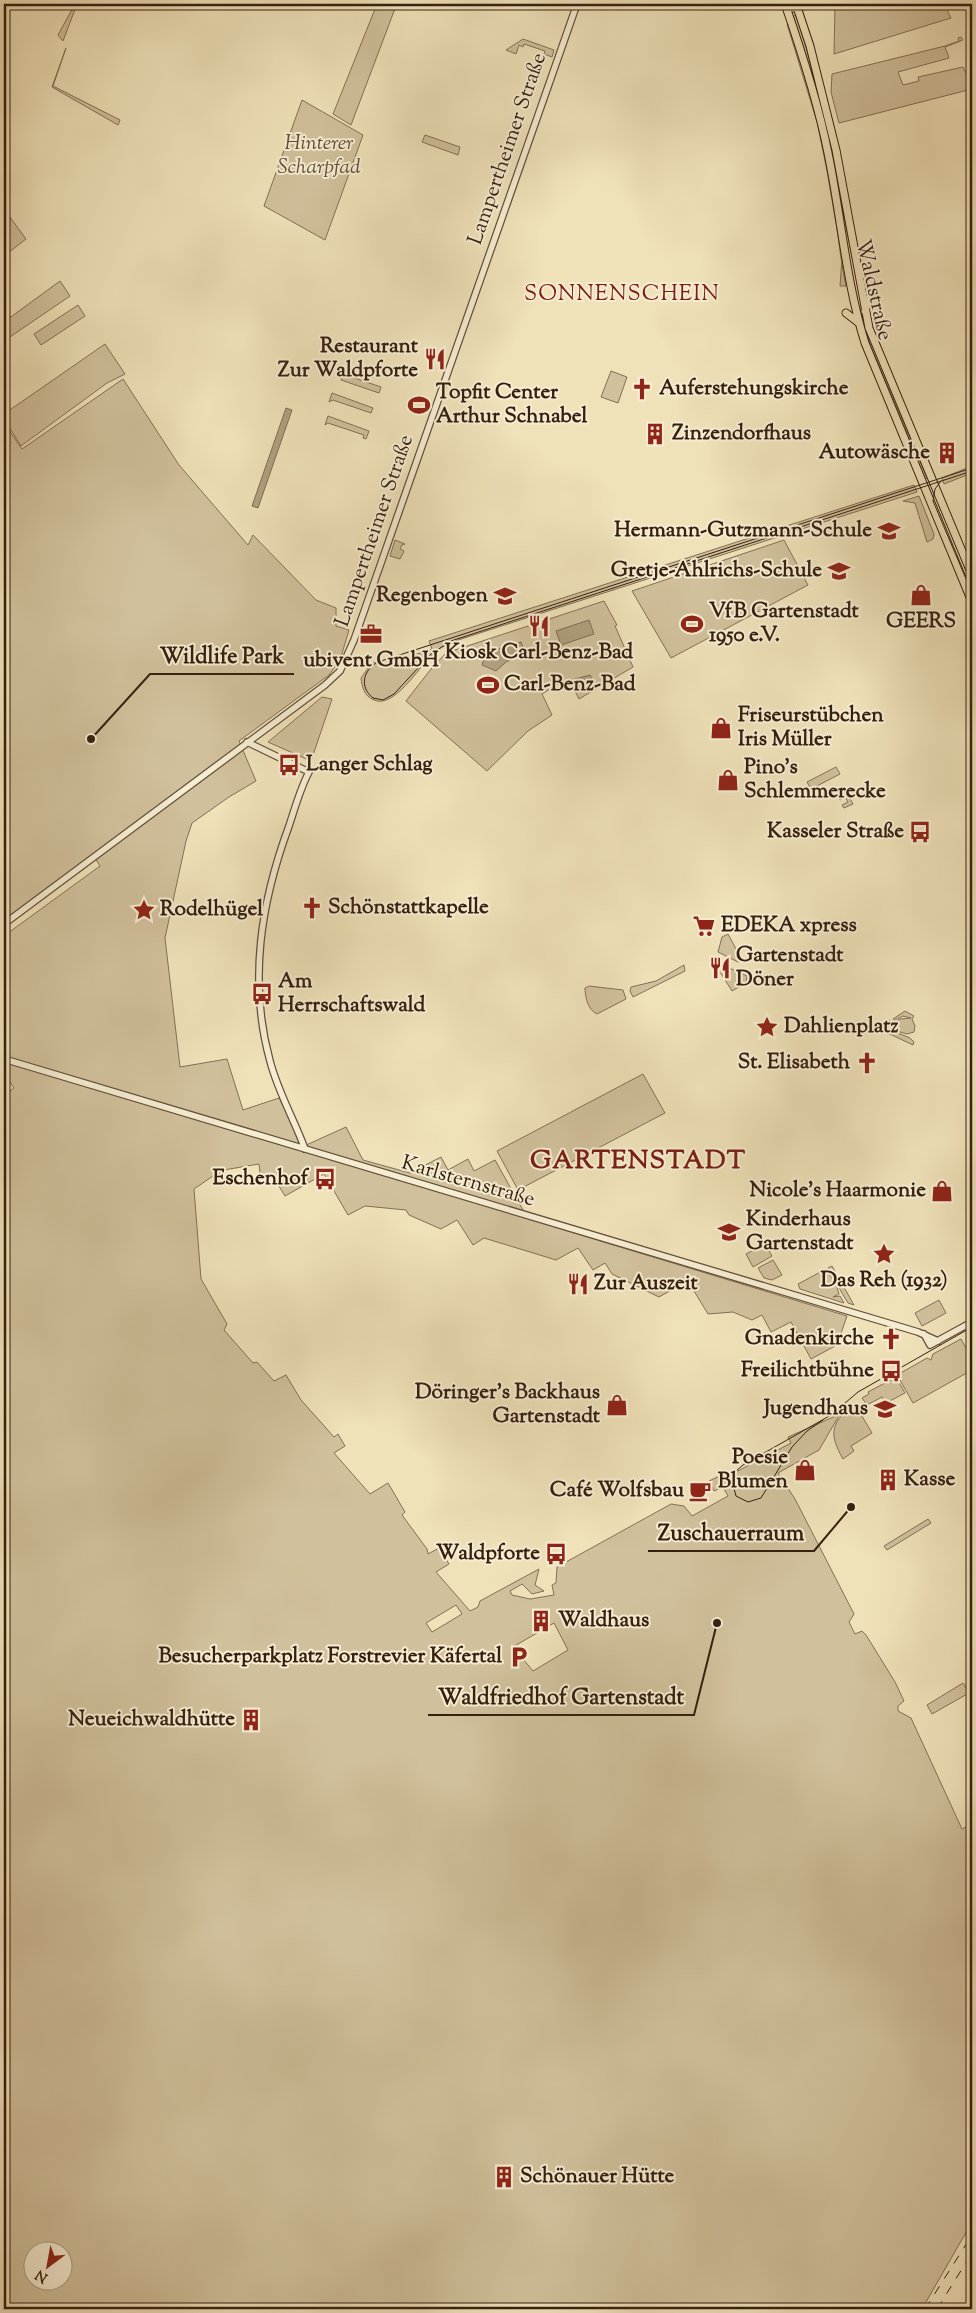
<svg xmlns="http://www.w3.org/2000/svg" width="976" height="2313" font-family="'Sorts Mill Goudy',serif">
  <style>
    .green { fill: #d0c09b; stroke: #837056; fill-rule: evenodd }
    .water { fill: #b09f7f; stroke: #7f6c53 }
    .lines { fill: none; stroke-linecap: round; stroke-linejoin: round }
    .minor-casing { stroke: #64503a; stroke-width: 8 }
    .major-casing { stroke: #361f10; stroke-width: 9 }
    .minor { stroke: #f5ecd1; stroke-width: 5.5 }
    .major { stroke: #efe1b8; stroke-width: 7 }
    .tram { stroke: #361f10; stroke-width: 1 }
    .rail { stroke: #361f10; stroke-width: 1; stroke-dasharray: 9 9; stroke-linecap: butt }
    .labels { text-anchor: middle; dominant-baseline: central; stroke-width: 4; stroke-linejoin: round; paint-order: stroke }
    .park-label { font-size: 21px; font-style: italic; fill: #644f3a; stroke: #f5ecd1 }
    .street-label { font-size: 21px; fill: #361f10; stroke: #f5ecd1 }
    .poi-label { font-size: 21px; font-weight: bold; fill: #361f10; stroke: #f5ecd1; text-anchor: start }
    .neighbourhood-label { font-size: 22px; letter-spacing: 1px; fill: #7a1f14; stroke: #f5ecd1 }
    .district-label { font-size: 26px; font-weight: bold; letter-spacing: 1px; fill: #7a1f14; stroke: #f5ecd1 }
    .leader { fill: none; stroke: #361f10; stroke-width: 2 }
    .callout-dot { fill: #361f10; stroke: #f5ecd1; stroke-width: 2 }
    .callout-label { font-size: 22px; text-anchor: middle; font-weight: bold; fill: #361f10; stroke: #f5ecd1; stroke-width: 4; stroke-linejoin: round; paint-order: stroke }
  </style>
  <rect width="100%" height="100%" fill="#efe1b8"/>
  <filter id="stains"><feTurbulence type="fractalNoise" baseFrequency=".004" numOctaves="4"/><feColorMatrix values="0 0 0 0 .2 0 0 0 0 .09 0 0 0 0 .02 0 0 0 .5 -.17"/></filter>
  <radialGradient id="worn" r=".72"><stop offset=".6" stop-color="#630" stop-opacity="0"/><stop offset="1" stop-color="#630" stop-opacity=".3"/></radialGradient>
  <path class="green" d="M75,4h2l-14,37 -5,-6z
    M377,4h14l5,2 -45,119 -18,-11z
    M835,4h109l7,14 -117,36z
    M797,13l36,137 25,135 -28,-134 -37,-135z
    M789,23c17,49 31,98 40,149 7,37 9,77 17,114h-6l2,-28 -15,-87 -10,-49 -30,-98z
    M961,37l2,3 -18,7 4,11 -51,14 5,13 16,-4 -1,-4 45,-10 3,6 6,-3v19l-133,34 -8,-31 1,-18 113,-28 14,-5 -1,-3z
    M523,39l31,11 -2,7 -8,-3 1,-3 -21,-7 -1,3 -4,-2 -3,9 -10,-4z
    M66,48l-13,38 67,34 -2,5 -66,-38z
    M302,100l61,35 -38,105 -61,-34z
    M425,135l35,12 -2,8 -36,-13z
    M4,209l22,30 -22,17z
    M60,281l10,15 -66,45v-19z
    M78,305l7,11 -44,29 -7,-11z
    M860,315l11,32 56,131 -3,1 -55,-132z
    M105,344l20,30 -18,9 -86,63 -17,-27v-5z
    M611,371l16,6 -9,26 -17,-6z
    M343,374l38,13 -2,6 -38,-13z
    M123,379l56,86 69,80 5,-10 63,65 20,8v18l13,4 -9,30 -11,15 -90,66 17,40 -27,16 -37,26 -6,18 -21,97 15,129 47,-8 16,51 36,-12 25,48 42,-19 17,33 47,13 31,-16 7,13 20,-11 6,12 21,-11 33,59 319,97 -10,29 -26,14 -20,-37 -20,10 -9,-17 -10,5 -19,-8 -25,2 -20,-33 -29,16 -47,-23 -7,-11 -12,7 -15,-22 -22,12 -72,-22 -11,7 -16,-25 -16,9 -32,-14 -3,-5 -41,-4 -17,9 -24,-41 -39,22 -13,-21 -11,6 -2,-17 -35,6 1,3 -9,1 -22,15 7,90 26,45 -3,6 29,33 4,-1 17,19 12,-6 15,25 33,37 4,-3 7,12 -11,7 36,41 18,-11 17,29 -3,3 25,34 1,5 11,-6 10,16 -13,8 34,39 8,-4 2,-6 59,-32 -4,16 9,6 -12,3 -10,-10 -12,7 2,4 18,4 24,-4 -2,-10 4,-2 1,-16 114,-63 13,2 8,10 36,-20 -5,-9 -9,4 -5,-10 19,-9 2,3 61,-32 -3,-6 52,-23 -21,36 -41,23 17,26 59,115 -5,8 6,12 7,-3 4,4 29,47 9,19 -6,5v5l13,7 51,111 10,-5v398l-50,87h-918v-1213l10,-8 -6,-9 -4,2v-145l96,-70 -5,-8 -91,66v-501l18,26zM456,1605l6,9 -30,18 -6,-9zM554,1623l14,27 -35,21 -20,-24zM32,2250h30v30h-30z
    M332,393l41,15 -2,5 -38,-13 -4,2z
    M328,416l41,15 -3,8 -3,-1 1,-3 -36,-12 -3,2z
    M972,466v7l-28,11 -2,-6z
    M914,485l3,7 -465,150c-7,3 -14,7 -20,13 -13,12 -38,54 -58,45 -10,-4 -12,-13 -13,-22l10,-14 8,-3 2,5 51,-17 -3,-8z
    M919,496l15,38 -1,5 -6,3 -12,-39 -12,-2z
    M395,540l10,4 -3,1 -2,4 4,2 -4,8 -10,-3z
    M784,540l24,45 -137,73 -39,-67z
    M604,601l13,24 -2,1 18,41 -54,32 -5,-10 -11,-8 -21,13 10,21 -24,16 -41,40 -81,-70 25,-32 15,-16z
    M322,697l10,2 -21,62 -43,-19z
    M836,767l4,7 -29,15 -4,-7z
    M843,786l10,18 -9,4 -2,-3 6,-3 -3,-5 -5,3 -7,-9z
    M728,934l14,26 -4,2 -20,-10 4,-15z
    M684,965l1,6 -52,26 -3,-6 1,-4 25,-6z
    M725,966l22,10 -1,7 -14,8 -12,-19z
    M589,986l34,4 3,9 -29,15c-9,-4 -12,-17 -12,-26z
    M905,1011l9,5 -2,3 3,7 -1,6 -7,2 -10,-3 -1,-9 4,-3 11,-1 -8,-2 -8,4 -2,-1z
    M890,1020l-2,9 22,9 4,4 -1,3 -34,-16v-4z
    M643,1074l22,39 -147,77 -21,-39z
    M765,1244l7,12 -19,11 -7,-13z
    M773,1260l9,15 -10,5 -8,-2 -6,-10z
    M832,1266l22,39 -6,-2c-8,-12 -12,-23 -20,-35z
    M826,1269l10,15 3,10 -6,3 7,-1 4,7 -44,-14 -2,-5z
    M939,1300l7,13 -24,13 -7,-13z
    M961,1339l11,20v11l-59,33 -16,-28 30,-17 4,2 2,-6z
    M896,1377l9,16 -19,10 -4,-6 -15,8 -5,-7 7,-4 -1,-2z
    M852,1406h4l16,27 -21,13 3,5 -11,8c-13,-23 -14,-35 9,-53z
    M928,1519l3,4 -44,27 -3,-4z
    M963,1683l6,10 -37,21 -5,-9z"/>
  <path class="water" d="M286,408l6,2 -34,98 -6,-2z
    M589,620l5,14 -33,11 -5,-14z
    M521,642l4,11 -19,9 -10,9 -14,-6 4,-12z
    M590,675l5,10 -15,7 -5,-13z"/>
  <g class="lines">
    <g class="minor-casing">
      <path id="minor" d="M247,742l62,30c-9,17 -14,36 -20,54 -28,76 -41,155 -19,235 8,31 24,58 35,88
        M4,924l321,-239 15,-14 14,-31 223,-636
        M4,1059l914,273 20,9
        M924,1334l6,11 42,-23"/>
    </g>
    <g class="major-casing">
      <path id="major" d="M785,4c17,49 33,98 43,149 13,63 18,129 37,190l107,259
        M796,4l14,42 26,104 33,178 103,247
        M793,8l17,-4
        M865,311l4,-12
        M846,313l13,10"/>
    </g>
    <use href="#minor" class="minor"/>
    <use href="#major" class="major"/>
    <path class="tram" d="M972,468l-594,194c-15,8 -19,25 -5,36l10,2 11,-6 37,-40 20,-13 521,-170
      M941,481l-6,8 -2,12 39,92
      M823,1420l-16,11 -15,16 -31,51 -13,4 -12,-6 -4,-15 4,-10 7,-6 88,-50 27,-23 114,-65"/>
    <path class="rail" d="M925,2309l47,-74
      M937,2309l35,-56"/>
  </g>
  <defs>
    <g id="restaurant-bare" transform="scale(1.725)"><path d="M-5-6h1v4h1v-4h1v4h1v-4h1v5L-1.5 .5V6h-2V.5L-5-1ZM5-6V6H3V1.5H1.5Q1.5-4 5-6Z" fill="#8f2418" stroke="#f5ecd1" stroke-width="2.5" paint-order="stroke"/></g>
    <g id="church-bare" transform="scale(1.725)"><path d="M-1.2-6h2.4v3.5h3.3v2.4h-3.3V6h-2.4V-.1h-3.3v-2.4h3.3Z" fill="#8f2418" stroke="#f5ecd1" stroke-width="2.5" paint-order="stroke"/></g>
    <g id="stadium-bare" transform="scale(1.725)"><path d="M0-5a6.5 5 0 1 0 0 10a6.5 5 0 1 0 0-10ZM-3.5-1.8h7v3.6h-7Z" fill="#8f2418" stroke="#f5ecd1" stroke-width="2.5" paint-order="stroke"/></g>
    <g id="building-bare" transform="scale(1.725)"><path d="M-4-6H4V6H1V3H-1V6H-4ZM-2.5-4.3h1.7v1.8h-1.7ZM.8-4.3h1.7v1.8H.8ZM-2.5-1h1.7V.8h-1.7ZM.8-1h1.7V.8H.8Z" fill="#8f2418" stroke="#f5ecd1" stroke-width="2.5" paint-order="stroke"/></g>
    <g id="school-bare" transform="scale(1.725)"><path d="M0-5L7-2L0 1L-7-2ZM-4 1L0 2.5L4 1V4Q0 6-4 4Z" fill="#8f2418" stroke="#f5ecd1" stroke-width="2.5" paint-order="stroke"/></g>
    <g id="shop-bare" transform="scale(1.725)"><path d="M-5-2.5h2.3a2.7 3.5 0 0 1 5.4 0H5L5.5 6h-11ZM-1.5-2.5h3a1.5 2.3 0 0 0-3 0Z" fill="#8f2418" stroke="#f5ecd1" stroke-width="2.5" paint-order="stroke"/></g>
    <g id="office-bare" transform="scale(1.725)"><path d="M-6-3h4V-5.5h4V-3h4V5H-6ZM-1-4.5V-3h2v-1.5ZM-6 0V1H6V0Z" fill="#8f2418" stroke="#f5ecd1" stroke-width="2.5" paint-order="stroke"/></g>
    <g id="bus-bare" transform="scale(1.725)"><path d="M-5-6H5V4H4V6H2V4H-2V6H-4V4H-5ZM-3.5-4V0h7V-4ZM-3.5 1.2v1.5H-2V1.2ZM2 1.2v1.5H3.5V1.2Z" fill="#8f2418" stroke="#f5ecd1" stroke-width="2.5" paint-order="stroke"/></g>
    <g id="sight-bare" transform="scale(1.725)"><path d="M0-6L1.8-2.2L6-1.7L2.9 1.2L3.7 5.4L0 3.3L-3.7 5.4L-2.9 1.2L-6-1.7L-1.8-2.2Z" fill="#8f2418" stroke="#f5ecd1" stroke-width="2.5" paint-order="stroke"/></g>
    <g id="supermarket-bare" transform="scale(1.725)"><path d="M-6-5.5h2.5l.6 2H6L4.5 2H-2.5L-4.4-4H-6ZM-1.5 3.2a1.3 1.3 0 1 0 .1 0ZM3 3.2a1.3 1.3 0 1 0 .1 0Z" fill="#8f2418" stroke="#f5ecd1" stroke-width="2.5" paint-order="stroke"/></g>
    <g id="cafe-bare" transform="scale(1.725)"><path d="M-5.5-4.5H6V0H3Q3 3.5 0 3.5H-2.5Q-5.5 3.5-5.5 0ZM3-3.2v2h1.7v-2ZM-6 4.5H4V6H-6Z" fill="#8f2418" stroke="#f5ecd1" stroke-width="2.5" paint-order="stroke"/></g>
    <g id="parking-bare" transform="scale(1.725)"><path d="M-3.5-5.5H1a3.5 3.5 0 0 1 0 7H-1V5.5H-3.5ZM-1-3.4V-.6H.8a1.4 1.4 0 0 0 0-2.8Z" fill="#8f2418" stroke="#f5ecd1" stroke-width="2.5" paint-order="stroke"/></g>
  </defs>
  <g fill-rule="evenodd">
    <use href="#restaurant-bare" x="435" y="359"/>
    <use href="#church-bare" x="642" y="389"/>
    <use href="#stadium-bare" x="419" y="405"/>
    <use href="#building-bare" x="655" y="434"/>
    <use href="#building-bare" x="947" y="453"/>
    <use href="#school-bare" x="889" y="531"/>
    <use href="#school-bare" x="839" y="571"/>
    <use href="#shop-bare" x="921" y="595"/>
    <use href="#school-bare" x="505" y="596"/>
    <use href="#stadium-bare" x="692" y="624"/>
    <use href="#restaurant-bare" x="539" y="626"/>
    <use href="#office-bare" x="371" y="634"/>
    <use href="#stadium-bare" x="488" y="685"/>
    <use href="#shop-bare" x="721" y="728"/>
    <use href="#bus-bare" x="289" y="765"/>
    <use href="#shop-bare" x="728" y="780"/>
    <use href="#bus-bare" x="920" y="832"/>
    <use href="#church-bare" x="312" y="908"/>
    <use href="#sight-bare" x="144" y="910"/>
    <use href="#supermarket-bare" x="704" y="926"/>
    <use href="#restaurant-bare" x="720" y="968"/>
    <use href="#bus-bare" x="262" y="994"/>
    <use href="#sight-bare" x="767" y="1027"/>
    <use href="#church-bare" x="867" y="1063"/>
    <use href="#bus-bare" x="325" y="1179"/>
    <use href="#shop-bare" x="942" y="1191"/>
    <use href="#school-bare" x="729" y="1232"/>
    <use href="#sight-bare" x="884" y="1254"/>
    <use href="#restaurant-bare" x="578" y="1284"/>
    <use href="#church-bare" x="891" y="1339"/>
    <use href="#bus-bare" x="891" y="1371"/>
    <use href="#shop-bare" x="617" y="1405"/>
    <use href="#school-bare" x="885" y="1409"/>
    <use href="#shop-bare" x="805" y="1470"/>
    <use href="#building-bare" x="888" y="1480"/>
    <use href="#cafe-bare" x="700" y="1491"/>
    <use href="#bus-bare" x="556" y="1554"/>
    <use href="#building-bare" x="541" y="1621"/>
    <use href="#parking-bare" x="519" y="1657"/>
    <use href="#building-bare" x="251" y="1720"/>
    <use href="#building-bare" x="504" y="2177"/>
  </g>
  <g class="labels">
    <g class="park-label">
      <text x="319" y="144">Hinterer<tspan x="319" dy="24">Scharpfad</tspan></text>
    </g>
    <g class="street-label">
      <text transform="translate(508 149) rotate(-71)">Lampertheimer Straße</text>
      <text transform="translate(873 290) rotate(77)">Waldstraße</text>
      <text transform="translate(375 531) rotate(-71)">Lampertheimer Straße</text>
      <text transform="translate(468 1182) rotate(16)">Karlsternstraße</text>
    </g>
    <g class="poi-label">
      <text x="418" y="347" text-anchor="end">Restaurant<tspan x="418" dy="24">Zur Waldpforte</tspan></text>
      <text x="659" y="389">Auferstehungskirche</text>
      <text x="436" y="393">Topfit Center<tspan x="436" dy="24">Arthur Schnabel</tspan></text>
      <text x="672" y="434">Zinzendorfhaus</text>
      <text x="930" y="453" text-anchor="end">Autowäsche</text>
      <text x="872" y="531" text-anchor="end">Hermann-Gutzmann-Schule</text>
      <text x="822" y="571" text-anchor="end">Gretje-Ahlrichs-Schule</text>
      <text x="488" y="596" text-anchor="end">Regenbogen</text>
      <text x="709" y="612">VfB Gartenstadt<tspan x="709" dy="24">1950 e.V.</tspan></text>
      <text x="921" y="622" text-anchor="middle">GEERS</text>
      <text x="539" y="653" text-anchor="middle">Kiosk Carl-Benz-Bad</text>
      <text x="371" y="661" text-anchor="middle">ubivent GmbH</text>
      <text x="504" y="685">Carl-Benz-Bad</text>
      <text x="738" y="716">Friseurstübchen<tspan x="738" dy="24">Iris Müller</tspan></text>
      <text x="306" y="765">Langer Schlag</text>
      <text x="744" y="768">Pino's<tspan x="744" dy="24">Schlemmerecke</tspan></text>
      <text x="904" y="832" text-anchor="end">Kasseler Straße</text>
      <text x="328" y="908">Schönstattkapelle</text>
      <text x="160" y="910">Rodelhügel</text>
      <text x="721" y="926">EDEKA xpress</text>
      <text x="736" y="956">Gartenstadt<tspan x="736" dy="24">Döner</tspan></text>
      <text x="278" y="982">Am<tspan x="278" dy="24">Herrschaftswald</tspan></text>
      <text x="784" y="1027">Dahlienplatz</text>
      <text x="850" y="1063" text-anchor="end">St. Elisabeth</text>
      <text x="308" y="1179" text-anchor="end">Eschenhof</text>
      <text x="926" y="1191" text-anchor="end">Nicole's Haarmonie</text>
      <text x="746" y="1220">Kinderhaus<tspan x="746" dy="24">Gartenstadt</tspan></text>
      <text x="884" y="1281" text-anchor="middle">Das Reh (1932)</text>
      <text x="594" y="1284">Zur Auszeit</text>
      <text x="874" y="1339" text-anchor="end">Gnadenkirche</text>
      <text x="874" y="1371" text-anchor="end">Freilichtbühne</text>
      <text x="600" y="1393" text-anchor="end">Döringer's Backhaus<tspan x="600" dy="24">Gartenstadt</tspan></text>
      <text x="868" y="1409" text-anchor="end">Jugendhaus</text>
      <text x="788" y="1458" text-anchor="end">Poesie<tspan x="788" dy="24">Blumen</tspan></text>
      <text x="904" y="1480">Kasse</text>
      <text x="684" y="1491" text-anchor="end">Café Wolfsbau</text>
      <text x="540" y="1554" text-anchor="end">Waldpforte</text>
      <text x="558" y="1621">Waldhaus</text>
      <text x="502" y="1657" text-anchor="end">Besucherparkplatz Forstrevier Käfertal</text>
      <text x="235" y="1720" text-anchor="end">Neueichwaldhütte</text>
      <text x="520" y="2177">Schönauer Hütte</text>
    </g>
    <g class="neighbourhood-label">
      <text x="622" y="295">SONNENSCHEIN</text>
    </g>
    <g class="district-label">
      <text x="638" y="1161">GARTENSTADT</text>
    </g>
  </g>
  <path class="leader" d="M91 739L150 674H294M851 1507L814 1551H648M717 1623L694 1715H428"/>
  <g class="callout-dot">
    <circle cx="91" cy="739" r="5"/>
    <circle cx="851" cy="1507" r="5"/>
    <circle cx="717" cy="1623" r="5"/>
  </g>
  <g class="callout-label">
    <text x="222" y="663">Wildlife Park</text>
    <text x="731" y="1540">Zuschauerraum</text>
    <text x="561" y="1704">Waldfriedhof Gartenstadt</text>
  </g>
  <rect width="976" height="2313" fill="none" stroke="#efe1b8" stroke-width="20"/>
  <rect x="5" y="5" width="966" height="2303" fill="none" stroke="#361f10" stroke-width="2.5"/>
  <rect x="10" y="10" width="956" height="2293" fill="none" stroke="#361f10"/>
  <g transform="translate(48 2266) rotate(212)"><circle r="24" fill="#f5ecd1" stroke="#a99a84"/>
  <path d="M0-4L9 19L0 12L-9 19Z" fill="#8f2418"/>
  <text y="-8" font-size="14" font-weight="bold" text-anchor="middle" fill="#361f10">N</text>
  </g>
  <rect width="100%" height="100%" filter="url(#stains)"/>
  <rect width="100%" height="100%" fill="url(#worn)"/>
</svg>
